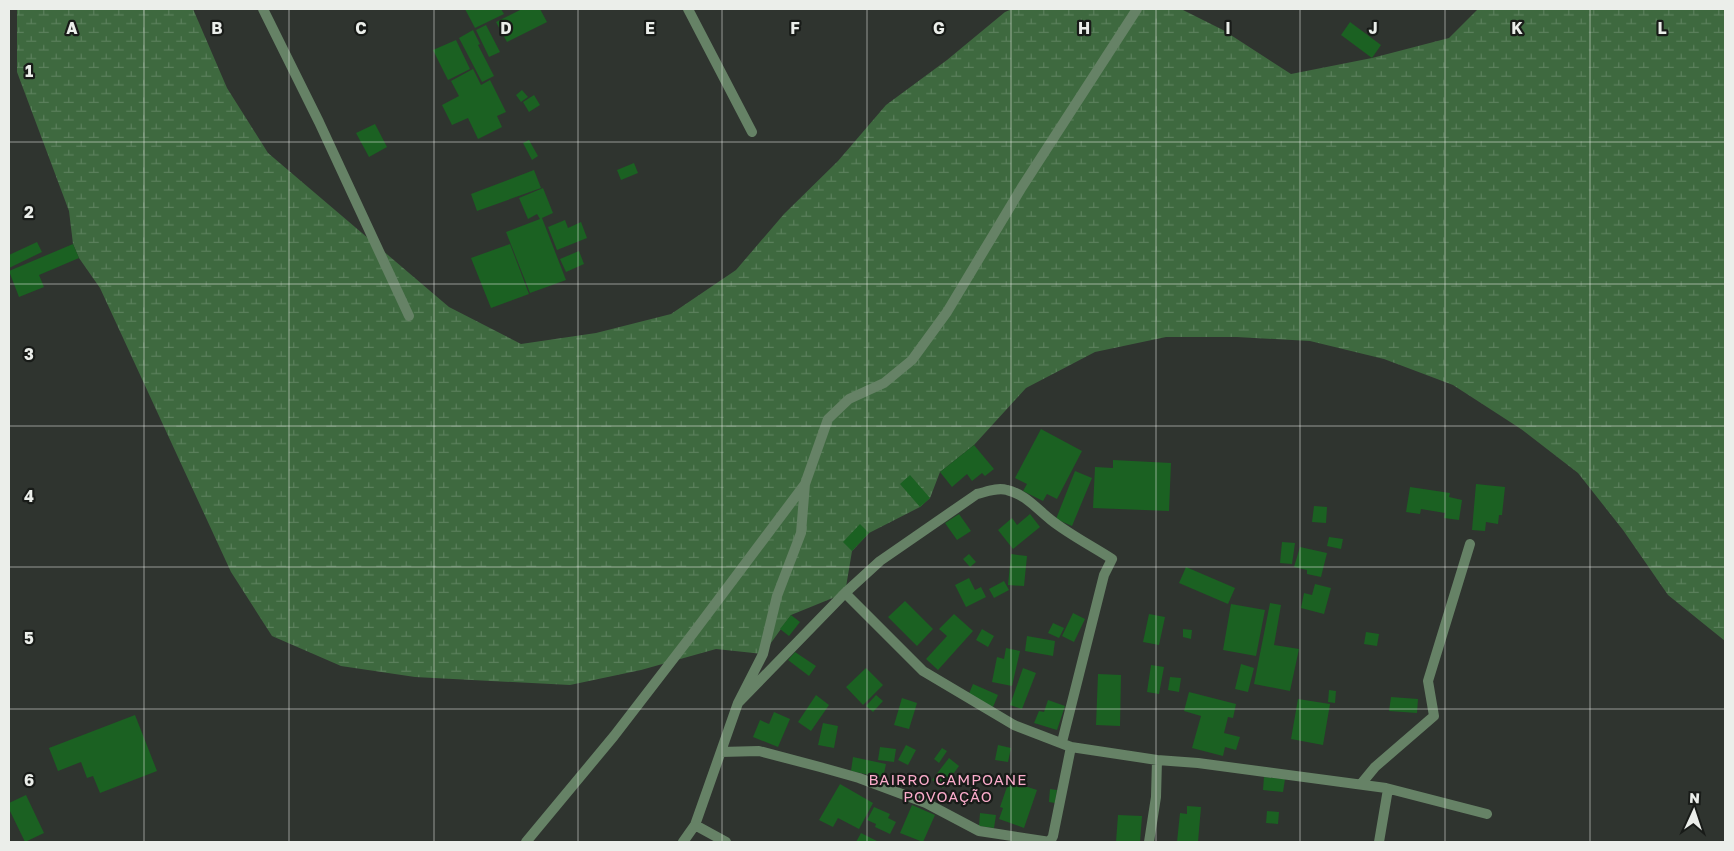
<svg xmlns="http://www.w3.org/2000/svg" width="1734" height="851" font-family="'Golos Text',sans-serif">
  <style>
    .wetland { fill: url(#wetland-marsh) }
    .building { fill: #1b6122 }
    .lines { fill: none; stroke-linecap: round; stroke-linejoin: round }
    .street { stroke: #668266; stroke-width: 10 }
    .grid { fill: none; stroke: #ebeeea; stroke-width: 1; stroke-opacity: 0.55 }
    .labels { text-anchor: middle; dominant-baseline: central; stroke-width: 4.5; stroke-linejoin: round; paint-order: stroke }
    .neighbourhood-label { font-size: 15px; letter-spacing: 1px; fill: #fbaccb; stroke: #181b18 }
    .grid-label { font-size: 16px; text-anchor: middle; font-weight: bold; fill: #ebeeea; stroke: #181b18; stroke-width: 4.5; stroke-linejoin: round; paint-order: stroke }
  </style>
  <defs>
    <pattern id="wetland-marsh" width="20" height="14" patternUnits="userSpaceOnUse" patternTransform="scale(1.25)"><rect width="20" height="14" fill="#3e693f"/><path d="M1 5h8M5 5V1M11 12h8M15 12V8" fill="none" stroke="#5a7f5b"/></pattern>
  </defs>
  <rect width="100%" height="100%" fill="#2f342f"/>
  <path class="wetland" d="M17,9h176l34,79 41,65 181,154 72,37 75,-11 75,-19 65,-44 48,-56 54,-53 48,-56 61,-45 58,-48 7,-3h169l42,21 68,44 81,-16 77,-20 29,-29h247v632l-57,-46 -45,-65 -45,-57 -57,-44 -68,-44 -69,-26 -74,-18 -73,-4h-71l-71,15 -69,36 -52,57 -34,27 -10,26 -10,9 -51,26 -17,18 -7,42 -54,22 -28,39 -47,-5 -75,21 -71,15 -155,-8 -74,-11 -69,-30 -41,-64 -131,-284 -21,-30 -6,-14 -4,-33 -52,-139z"/>
  <path class="building" d="M465,9h36l3,5 -29,14z
    M522,9h18l7,13 -40,20 -11,-20z
    M1350,22l31,23 -9,13 -31,-23z
    M486,25l14,27 -11,5 -13,-27z
    M473,30l7,14 -2,1 16,31 -12,6 -23,-44z
    M456,40l14,29 -22,11 -15,-30z
    M473,69l8,16 9,-5 16,32 -9,4 5,11 -24,12 -10,-21 -16,7 -10,-20 17,-9 -8,-15z
    M522,90l6,7 -7,5 -5,-7z
    M534,95l6,10 -11,7 -6,-10z
    M375,124l12,23 -18,10 -13,-24z
    M529,140l9,16 -6,4 -9,-17z
    M634,163l4,10 -17,7 -4,-10z
    M534,170l7,18 -64,23 -6,-17z
    M543,188l10,25 -11,5 24,62 -36,13 -24,-61 34,-13 -3,-5 -9,5 -9,-21z
    M565,220l3,8 13,-6 6,16 -30,12 -9,-23z
    M37,242l5,10 -33,16v-13z
    M73,244l6,14 -40,17 5,12 -25,10 -10,-26z
    M510,244l19,50 -38,14 -20,-50z
    M579,251l5,13 -18,8 -6,-13z
    M1041,429l41,22 -25,48 -10,-5 -4,7 -20,-10 4,-7 -12,-6z
    M974,445l20,24 -9,7 -3,-3 -10,8 -5,-7 -15,13 -12,-15z
    M1113,460l58,3 -2,48 -76,-3 2,-41 18,1z
    M1075,471l17,7 -20,48 -16,-7z
    M910,475l20,23 -10,9 -20,-23z
    M1476,484l29,3 -3,28h-3l-1,9 -12,-2 -1,9 -13,-1z
    M1410,487l40,6 -1,4 13,3 -3,20 -15,-2 1,-5 -24,-4 -1,5 -14,-2z
    M1314,506l13,1 -1,16 -14,-1z
    M959,514l12,17 -14,9 -12,-17z
    M1030,514l10,13 -27,22 -15,-19 14,-12 5,7z
    M860,524l9,9 -17,18 -9,-9z
    M1329,537l14,2 -2,10 -14,-3z
    M1282,542l13,1 -3,21 -12,-1z
    M1300,547l27,6 -6,24 -14,-3v-4l-13,-3z
    M969,554l7,8 -6,5 -7,-8z
    M1011,554l16,2 -3,30 -16,-1z
    M1186,567l49,21 -7,16 -49,-21z
    M969,578l6,12 6,-3 5,10 -20,10 -11,-22z
    M1004,581l5,9 -15,8 -5,-9z
    M1315,584l16,4 -7,26 -23,-6 3,-15 8,2z
    M905,601l28,28 -16,17 -29,-29z
    M1270,603l11,2 -7,40 25,4 -9,42 -36,-7z
    M1231,604l34,6 -9,46 -33,-6z
    M1073,613l12,6 -11,23 -12,-6z
    M954,614l19,17 -35,39 -12,-11 21,-23 -8,-7z
    M1149,614l16,3 -6,28 -16,-3z
    M791,615l9,7 -11,14 -9,-7z
    M1053,623l11,5 -5,10 -11,-5z
    M982,629l12,7 -6,11 -12,-7z
    M1183,629l9,1 -1,9 -8,-2z
    M1366,632l13,2 -2,12 -13,-2z
    M1027,636l28,5 -2,15 -28,-5z
    M1006,648l14,3 -8,35 -20,-4 5,-25 7,2z
    M795,652l21,14 -7,10 -21,-16z
    M1241,664l13,4 -6,24 -13,-3z
    M1151,665l13,2 -5,27 -12,-2z
    M866,668l17,17 -20,20 -17,-18z
    M1023,668l13,5 -14,36 -12,-4z
    M1098,674l23,1 -1,51 -24,-1z
    M1170,677l11,1 -2,14 -11,-2z
    M973,684l25,11 -5,12 -25,-11z
    M1329,690l7,1 -1,12 -7,-1z
    M1189,692l47,12 -3,14 -5,-1 -4,16 16,4 -4,13 -11,-3 -2,9 -31,-8 9,-32 -17,-5z
    M816,695l13,10 -18,26 -13,-9z
    M876,695l7,6 -10,11 -7,-6z
    M1391,697l27,2 -1,14 -28,-2z
    M902,698l15,5 -8,26 -15,-4z
    M1298,699l32,5 -7,41 -32,-6z
    M1048,700l17,6 -8,24 -23,-7 5,-12 5,1z
    M774,712l16,7 -12,28 -25,-10 7,-17 9,4z
    M135,715l22,56 -57,22 -7,-17 -6,2 -6,-16 -23,9 -9,-23z
    M823,723l15,3 -4,22 -16,-3z
    M906,745l10,5 -8,15 -10,-5z
    M998,745l13,3 -3,14 -13,-2z
    M880,747l16,2 -2,13 -16,-2z
    M942,748l5,3 -8,12 -5,-4z
    M853,757l33,7 -3,14 -32,-7z
    M949,758l10,8 -16,22 -11,-8z
    M1264,777l21,2 -2,13 -20,-2z
    M1009,781l28,9 -13,38 -25,-9 4,-11 -3,-1z
    M840,784l33,19 -14,26 -21,-11 -5,9 -14,-7z
    M1050,789l7,1 -2,13 -6,-1z
    M26,795l18,38 -19,9 -16,-33v-6z
    M912,805l23,10 -12,27 -23,-9z
    M1187,806l14,1 -3,35h-21l3,-29 7,1z
    M874,807l16,7 -2,4 8,4 -6,12 -15,-7 1,-3 -9,-4z
    M1267,811l12,1 -1,12 -12,-1z
    M980,813l16,2 -2,13 -15,-2z
    M1118,815l24,1 -2,26h-24z
    M861,833l18,9h-23z"/>
  <g class="lines">
    <path class="street" d="M263,9l56,113 90,194
      M688,9l64,123
      M845,593l78,78 91,54 57,22 86,13 41,3 188,25 101,26
      M738,703l107,-110 35,-32 97,-67c9,-2 20,-7 30,-4 18,4 30,19 44,30 19,15 41,26 61,39l-8,16 -42,167
      M721,752l38,-1 61,16 39,11 67,25 53,28 71,11 3,-6 18,-89
      M1361,784l14,-17 59,-51 -6,-35 42,-137
      M695,825l31,17
      M526,842l88,-106 80,-104 111,-148 23,-65 21,-20 35,-16 28,-23 35,-48 75,-125 115,-178
      M683,842l12,-17 43,-122 25,-49 14,-58 24,-63 4,-49
      M1149,842l7,-45 1,-37
      M1379,842l9,-53"/>
  </g>
  <path class="grid" d="M144,9v833M289,9v833M434,9v833M578,9v833M722,9v833M867,9v833M1011,9v833M1156,9v833M1300,9v833M1445,9v833M1590,9v833M9,142h1716M9,284h1716M9,426h1716M9,567h1716M9,709h1716"/>
  <g class="labels">
    <g class="neighbourhood-label">
      <text x="948" y="779">BAIRRO CAMPOANE<tspan x="948" dy="17">POVOAÇÃO</tspan></text>
    </g>
  </g>
  <g class="grid-label">
    <text x="72" y="34">A</text>
    <text x="217" y="34">B</text>
    <text x="361" y="34">C</text>
    <text x="506" y="34">D</text>
    <text x="650" y="34">E</text>
    <text x="795" y="34">F</text>
    <text x="939" y="34">G</text>
    <text x="1084" y="34">H</text>
    <text x="1228" y="34">I</text>
    <text x="1373" y="34">J</text>
    <text x="1517" y="34">K</text>
    <text x="1662" y="34">L</text>
    <text x="29" y="77">1</text>
    <text x="29" y="218">2</text>
    <text x="29" y="360">3</text>
    <text x="29" y="502">4</text>
    <text x="29" y="644">5</text>
    <text x="29" y="786">6</text>
  </g>
  <rect width="1734" height="851" fill="none" stroke="#ebeeea" stroke-width="20"/>
  <g transform="translate(1694 811) rotate(3)" stroke="#181b18" stroke-width="4" paint-order="stroke">
  <path d="M0-4L9 19L0 12L-9 19Z" fill="#ebeeea"/>
  <text y="-8" font-size="14" font-weight="bold" text-anchor="middle" fill="#ebeeea">N</text>
  </g>
</svg>
